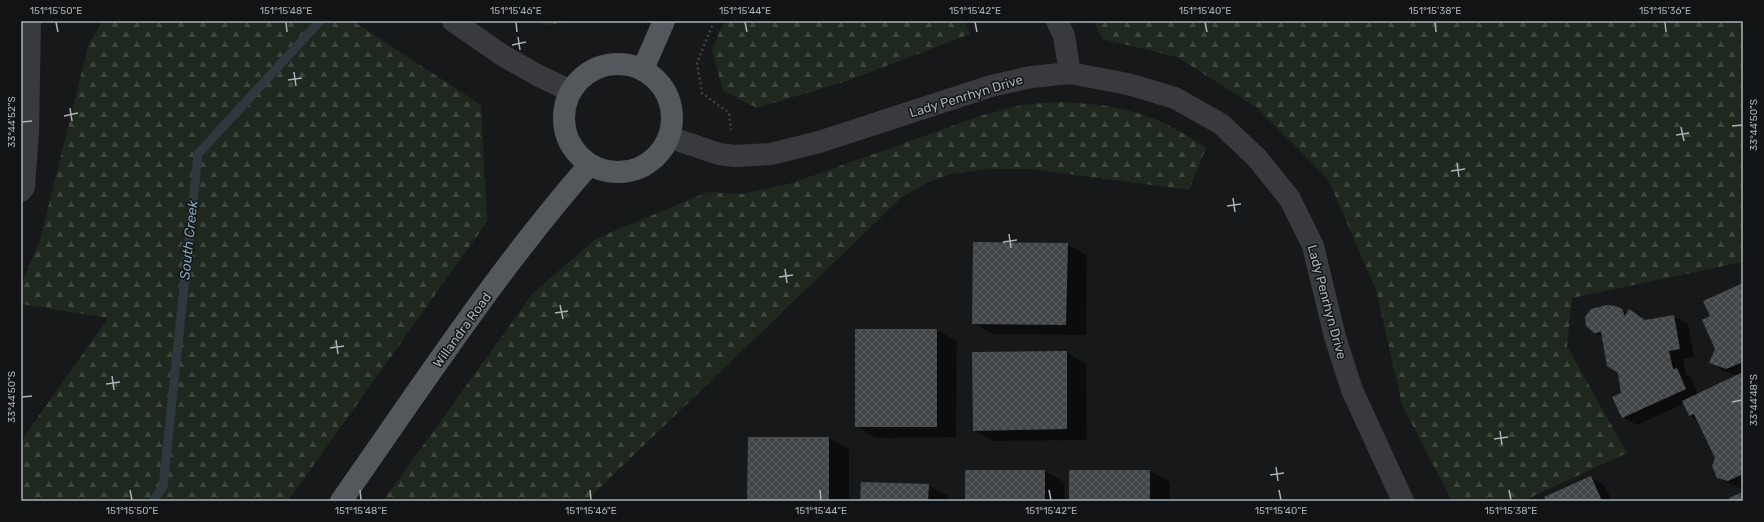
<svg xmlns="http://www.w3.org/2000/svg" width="1764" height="522" font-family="Rubik,sans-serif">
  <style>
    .forest { fill: url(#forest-firs) }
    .shadow { fill: #0007 }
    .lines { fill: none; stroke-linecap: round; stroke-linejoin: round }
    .stream { stroke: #2d393e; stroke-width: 9 }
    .building { fill: url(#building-cross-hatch) }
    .path { stroke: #3e4145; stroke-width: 2.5; stroke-dasharray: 2 3; stroke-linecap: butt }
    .minor { stroke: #383a3e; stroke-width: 22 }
    .major { stroke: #54585d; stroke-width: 22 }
    .ticks { fill: none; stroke: #a9b1b9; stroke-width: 1.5 }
    .labels { text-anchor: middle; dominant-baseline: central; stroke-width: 3; stroke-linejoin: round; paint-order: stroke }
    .street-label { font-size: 13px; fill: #a9b1b9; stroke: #121314 }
    .water-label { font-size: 14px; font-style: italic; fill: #80a5b5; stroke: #121314 }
    .neatline { fill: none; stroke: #a9b1b9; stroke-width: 1.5 }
    .ticks-label { font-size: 10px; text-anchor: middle; fill: #a9b1b9 }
  </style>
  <defs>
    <pattern id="forest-firs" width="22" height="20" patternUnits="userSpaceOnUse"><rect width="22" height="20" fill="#1f281f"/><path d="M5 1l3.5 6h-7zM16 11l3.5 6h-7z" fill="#3d453d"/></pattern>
    <pattern id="building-cross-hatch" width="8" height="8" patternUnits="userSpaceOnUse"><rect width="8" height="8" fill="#434649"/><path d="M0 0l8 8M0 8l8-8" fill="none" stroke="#5b5e61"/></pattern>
  </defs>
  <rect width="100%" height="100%" fill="#171819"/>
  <path class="forest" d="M103,21h250l128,84 6,117 -199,279h-267v-60l87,-123 -87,-14v-19l19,-45 49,-197z
    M538,21h44l-38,4z
    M724,21h241l5,13 -123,47 -90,27 -34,-17 -11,-41z
    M1094,21h649v241l-171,36 -5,48 60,107 -104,48h-71l-50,-96 -26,-115 -48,-111 -72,-72 -79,-50 -75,-18z
    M1054,102c63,2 99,9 152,46l-17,42 -159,-21h-42l-37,5 -23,8 -27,16 -315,303h-203l150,-208 64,-55 111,-46 35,2 49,-11 191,-68 39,-10z"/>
  <path class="shadow" d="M1067,244l20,11 -1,80 -93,-1 -20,-11z
    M1743,284v205l-11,-4 -14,-8 -2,-19 -18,-38 -9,-5 -5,-11 -47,21 -14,-8 -1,-23 -3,-21 -16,-36 -9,-5 22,-25 12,7 2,-4 12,7v2l6,4 26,-7 14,8 6,33 -11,2 3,16 5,2 7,18 40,-19 -14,-5 -14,-8 6,-14 -4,-33z
    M856,330h81l20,11 -1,96 -80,1 -20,-12z
    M1066,352l20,12 1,76 -94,1 -19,-11z
    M749,438h80l20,11v52h-101z
    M1045,471l19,11 1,19h-99z
    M1150,471l20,11v19h-100z
    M1591,477l14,9 7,15h-65z
    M928,485l20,11v5h-87z"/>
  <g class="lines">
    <path class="stream" d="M153,501l10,-14 35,-333 122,-133"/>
  </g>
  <path class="building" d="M973,242l95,1 -2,82 -94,-1z
    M1743,283v79l-17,7 -17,-6 6,-14 -13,-29 8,-4 -7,-15z
    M1607,305l9,1 6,3 3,7 4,-7 16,11 29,-5 6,34 -11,2 4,18 4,-1 9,21 -64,29 -10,-21 9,-4 -3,-20 -11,-7 -6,-34 -7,1 -8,-7 -1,-9 6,-8z
    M855,329h82v98h-82z
    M1067,351v78l-94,2 -1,-79z
    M1743,372v102l-15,7 -11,-3 -5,-12 3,-8 -21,-44 -5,2 -7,-15z
    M748,437h81v64h-82z
    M965,470h80v31h-80z
    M1069,470h81v31h-81z
    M1591,476l11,25h-56l-2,-4z
    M861,482l68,2 -1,17h-68z
    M1743,492v9h-12l-2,-3z"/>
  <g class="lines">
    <path class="path" d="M714,21l-17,42 5,30 27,20 2,17"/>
    <path class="minor" d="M453,21l49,34 37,21 32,15
      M1057,21l7,15 6,37
      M669,137l50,17 16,2 36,-2 48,-12 172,-56 40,-9 39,-4 58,11 47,14 46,26 36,34 33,41 23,47 22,91 17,53 51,111
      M21,191l3,-4 4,-54 2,-112"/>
    <path class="major" d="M564 118a54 54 0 1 1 108 0a54 54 0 1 1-108 0Z
      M643,69l21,-48
      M341,501c80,-114 157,-232 249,-337"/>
  </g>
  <path class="ticks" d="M56,22l2,10M286,22l1,10M516,22l1,10M745,22l2,10M975,22l2,10M1205,22l2,10M1435,22l1,10M1665,22l1,10M518,37l2,13M512,45l14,-3M294,72l2,14M288,80l14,-2M70,108l2,13M64,116l14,-3M22,122l10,-1M1732,126l10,-1M1681,127l3,14M1676,135l13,-2M1457,163l2,14M1451,171l14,-2M1233,198l2,14M1227,206l14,-2M1009,234l2,14M1003,242l14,-2M785,269l2,14M779,277l14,-2M560,305l3,14M555,313l13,-2M336,340l2,14M330,348l14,-2M112,376l2,14M106,384l14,-2M22,397l10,-1M1732,402l10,-2M1500,431l2,14M1494,439l14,-2M1276,467l2,14M1270,475l14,-2M130,490l2,10M360,490l1,10M590,490l1,10M820,490l1,10M1049,490l2,10M1279,490l2,10M1509,490l2,10"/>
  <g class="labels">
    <g class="street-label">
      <text transform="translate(966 96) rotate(-17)">Lady Penrhyn Drive</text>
      <text transform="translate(1327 302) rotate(75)">Lady Penrhyn Drive</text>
      <text transform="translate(462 330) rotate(-54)">Willandra Road</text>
    </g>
    <g class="water-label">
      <text transform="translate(189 240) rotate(-84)">South Creek</text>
    </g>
  </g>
  <rect width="1764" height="522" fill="none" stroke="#121314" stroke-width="44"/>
  <rect x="22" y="22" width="1720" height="478" class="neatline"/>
  <g class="ticks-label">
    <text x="56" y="14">151°15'50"E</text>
    <text x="286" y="14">151°15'48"E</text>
    <text x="516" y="14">151°15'46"E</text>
    <text x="745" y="14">151°15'44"E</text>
    <text x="975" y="14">151°15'42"E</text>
    <text x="1205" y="14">151°15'40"E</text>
    <text x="1435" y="14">151°15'38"E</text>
    <text x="1665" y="14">151°15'36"E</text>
    <text transform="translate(11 122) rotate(-90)" y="4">33°44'52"S</text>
    <text transform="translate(1753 125) rotate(-90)" y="4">33°44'50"S</text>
    <text transform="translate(11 397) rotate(-90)" y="4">33°44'50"S</text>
    <text transform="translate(1753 400) rotate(-90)" y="4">33°44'48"S</text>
    <text x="132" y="514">151°15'50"E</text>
    <text x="361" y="514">151°15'48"E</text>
    <text x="591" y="514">151°15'46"E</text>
    <text x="821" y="514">151°15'44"E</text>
    <text x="1051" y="514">151°15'42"E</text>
    <text x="1281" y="514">151°15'40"E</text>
    <text x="1511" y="514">151°15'38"E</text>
  </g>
</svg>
